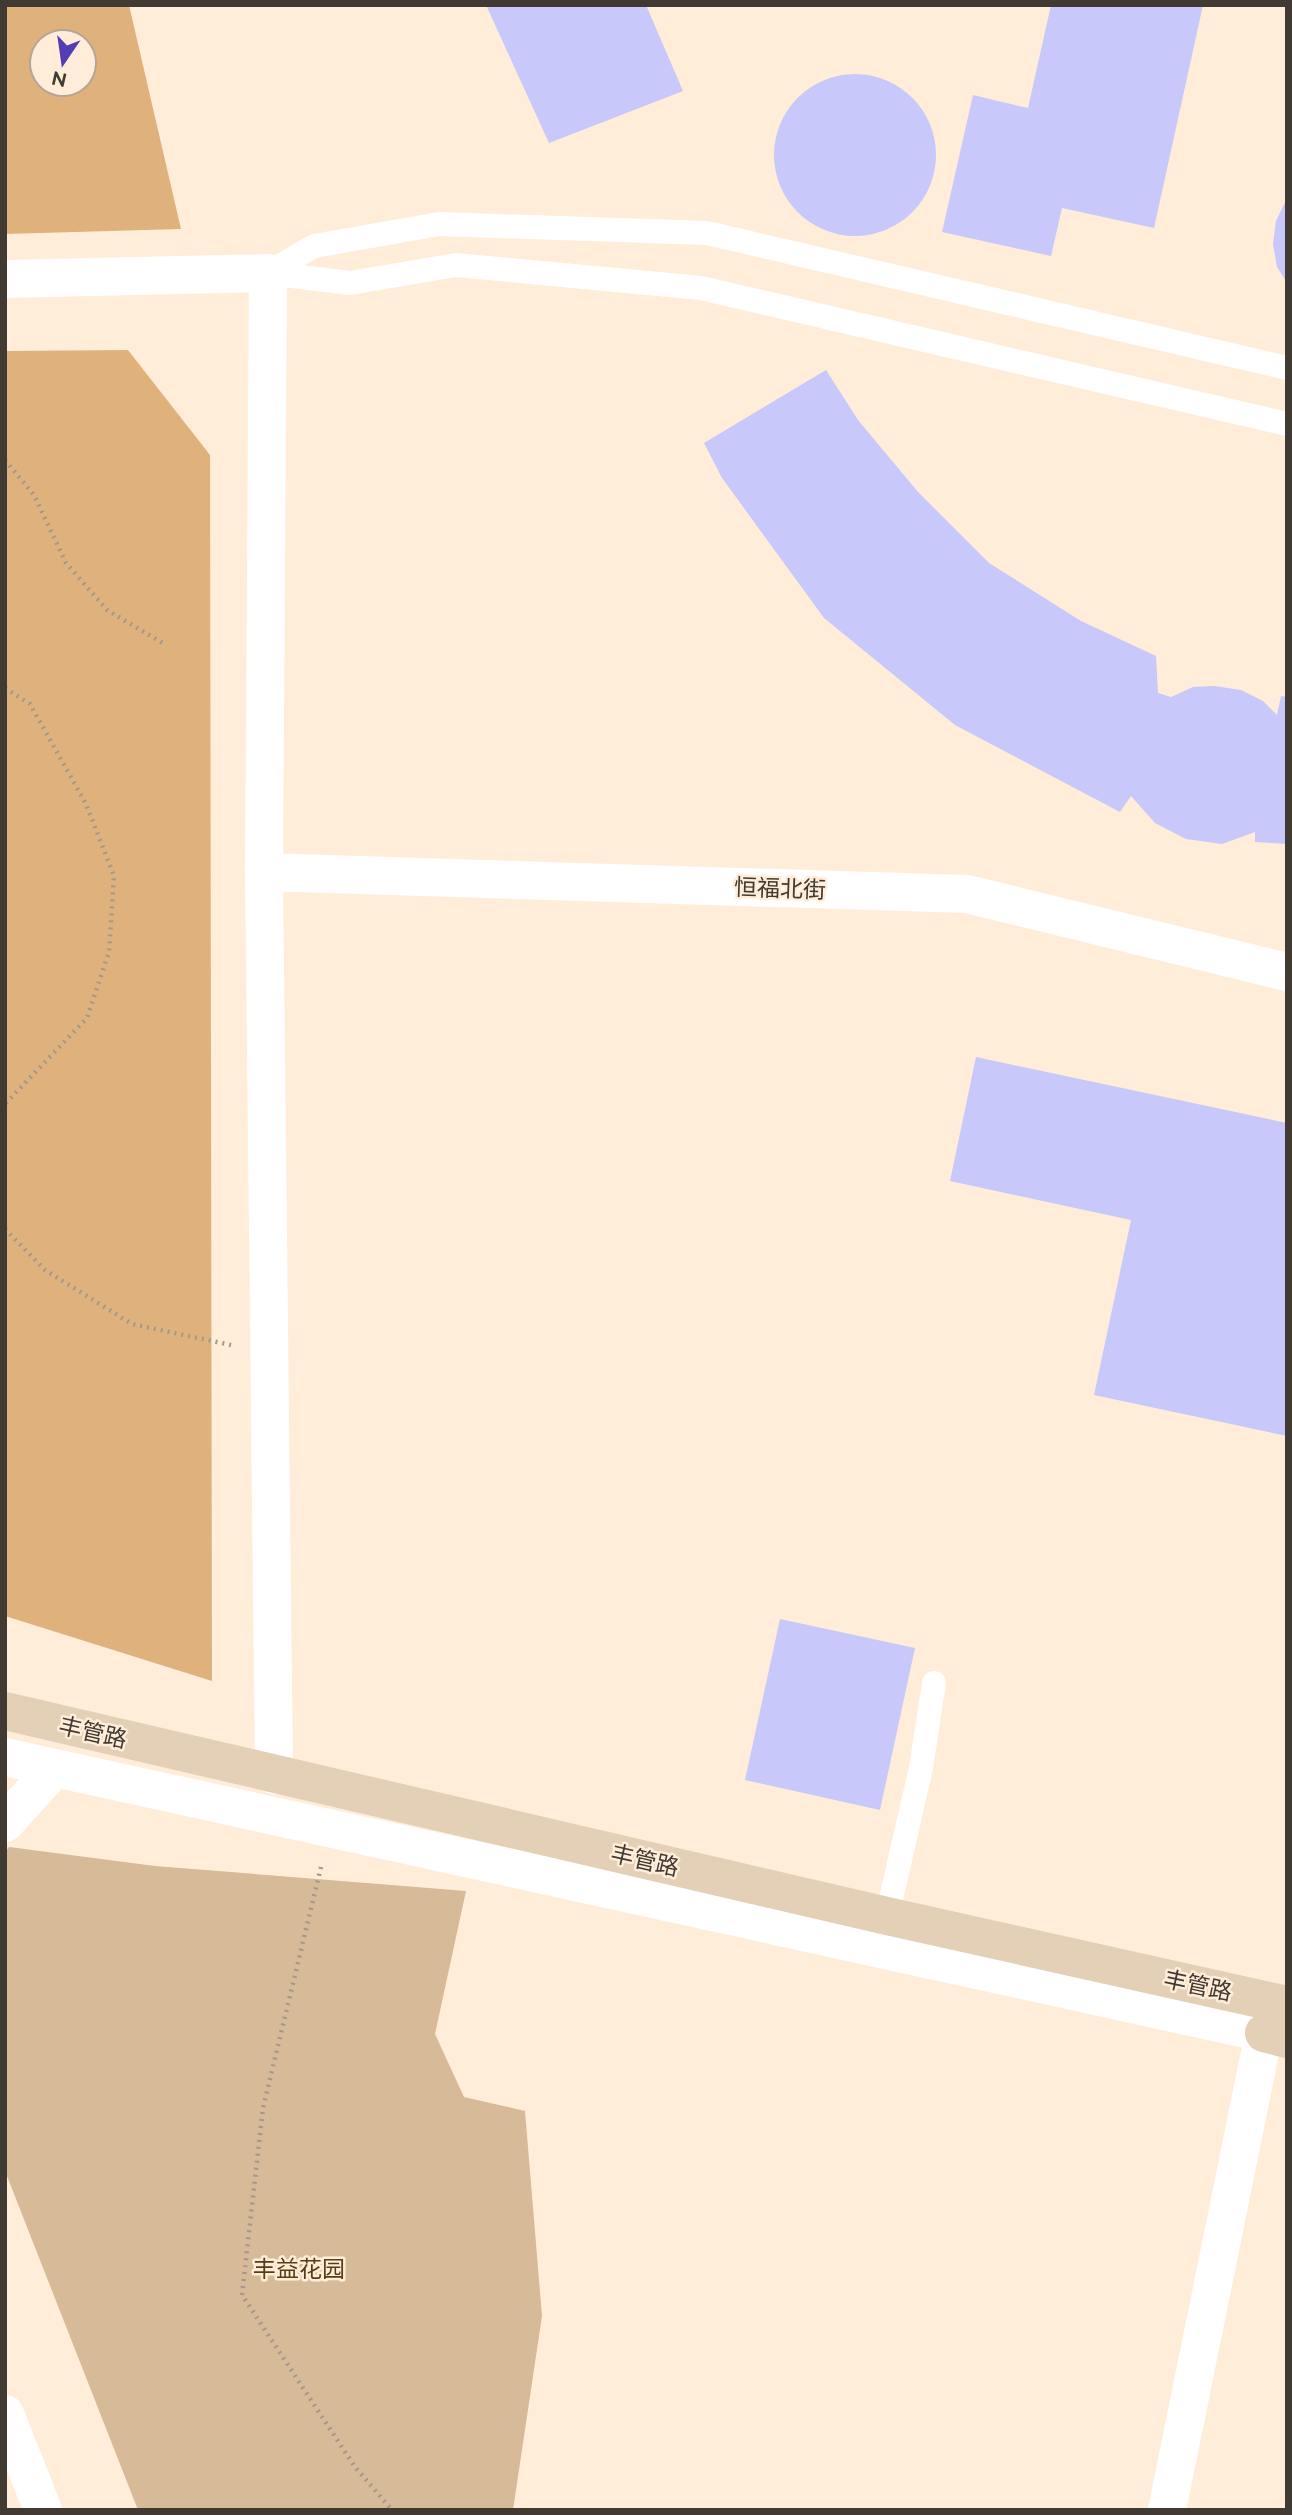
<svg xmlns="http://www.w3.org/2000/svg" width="1292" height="2515" font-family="Raleway,'Noto Sans SC',sans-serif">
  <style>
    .green { fill: #d7ba98 }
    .forest { fill: #dfb27d; fill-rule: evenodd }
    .building { fill: #c8c8fa }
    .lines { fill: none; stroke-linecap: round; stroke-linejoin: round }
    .path { stroke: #a5988b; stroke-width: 4.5; stroke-dasharray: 2 5; stroke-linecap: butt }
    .service { stroke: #fff; stroke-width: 24 }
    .minor { stroke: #fff; stroke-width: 38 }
    .tertiary { stroke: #fff; stroke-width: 38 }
    .secondary { stroke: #e3d0b6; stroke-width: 38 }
    .labels { text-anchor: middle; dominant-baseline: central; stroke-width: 5; stroke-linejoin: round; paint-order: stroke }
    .street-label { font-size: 23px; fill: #413a32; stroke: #ffedda }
    .park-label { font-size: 23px; fill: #5a3c13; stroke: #ffedda }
  </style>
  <rect width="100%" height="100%" fill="#ffedda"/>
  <path class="green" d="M9,1847l146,19 311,25 -31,143 29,63 61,14 17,205 -29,194h-375l-133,-339v-319z"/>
  <path class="forest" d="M5,5h124l52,224 -176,5zM42,42h42v42h-42z
    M128,350l82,105 2,1226 -207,-65v-1265z"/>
  <path class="building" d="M486,5h160l37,86 -134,52z
    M1051,5h152l-49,223 -92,-20 -11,48 -109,-24 31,-137 55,13z
    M774 155a81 81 0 1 1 162 0a81 81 0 1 1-162 0Z
    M1287,198v85l-10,-16 -4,-23 3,-23z
    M826,370l32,50 60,72 71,71 92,58 75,35 2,37 13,4 22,-10 21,-1 27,4 22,11 14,14 4,-19 6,1v147l-32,-2v-10l-33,12 -36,-5 -31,-16 -24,-27 -11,16 -165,-87 -131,-107 -102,-140 -18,-35z
    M976,1057l311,66v313l-193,-41 37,-175 -181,-39z
    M780,1619l135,29 -35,162 -135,-30z"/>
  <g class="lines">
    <path class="path" d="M5,460l29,35 32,68 41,47 59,35
      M5,688l25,16 56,100 28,72 -5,76 -22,66 -82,86
      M5,1229l40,41 87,54 99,21
      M321,1867l-58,241 -21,187 113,172 37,43"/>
    <path class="service" d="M268,273l46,-27 125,-22 268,9 580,135
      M268,273l82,10 106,-18 245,23 586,136
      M887,1916l34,-148 13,-85"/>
    <path class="minor" d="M5,279l263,-6 -4,599 10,903
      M264,872l703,22 320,78
      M1167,2510l97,-477"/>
    <path class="tertiary" d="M5,1757l1259,276
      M5,1823l50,-55
      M5,2414l38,96"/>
    <path class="secondary" d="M5,1711l882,205 400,89
      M1264,2033l23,6"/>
  </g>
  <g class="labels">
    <g class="street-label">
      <text transform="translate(780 888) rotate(2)">恒福北街</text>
      <text transform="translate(93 1732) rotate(13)">丰管路</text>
      <text transform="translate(645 1860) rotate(13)">丰管路</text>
      <text transform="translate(1198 1985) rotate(12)">丰管路</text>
    </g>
    <g class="park-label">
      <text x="299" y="2268">丰益花园</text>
    </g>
  </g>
  <rect width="1292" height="2515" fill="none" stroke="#413a32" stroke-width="14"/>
  <g transform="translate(63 63) rotate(193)"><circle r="33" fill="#ffedda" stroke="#b3a597" stroke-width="2"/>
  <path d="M0-5L12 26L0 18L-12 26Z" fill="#523db4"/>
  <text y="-10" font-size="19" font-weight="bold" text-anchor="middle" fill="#413a32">N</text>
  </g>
</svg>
